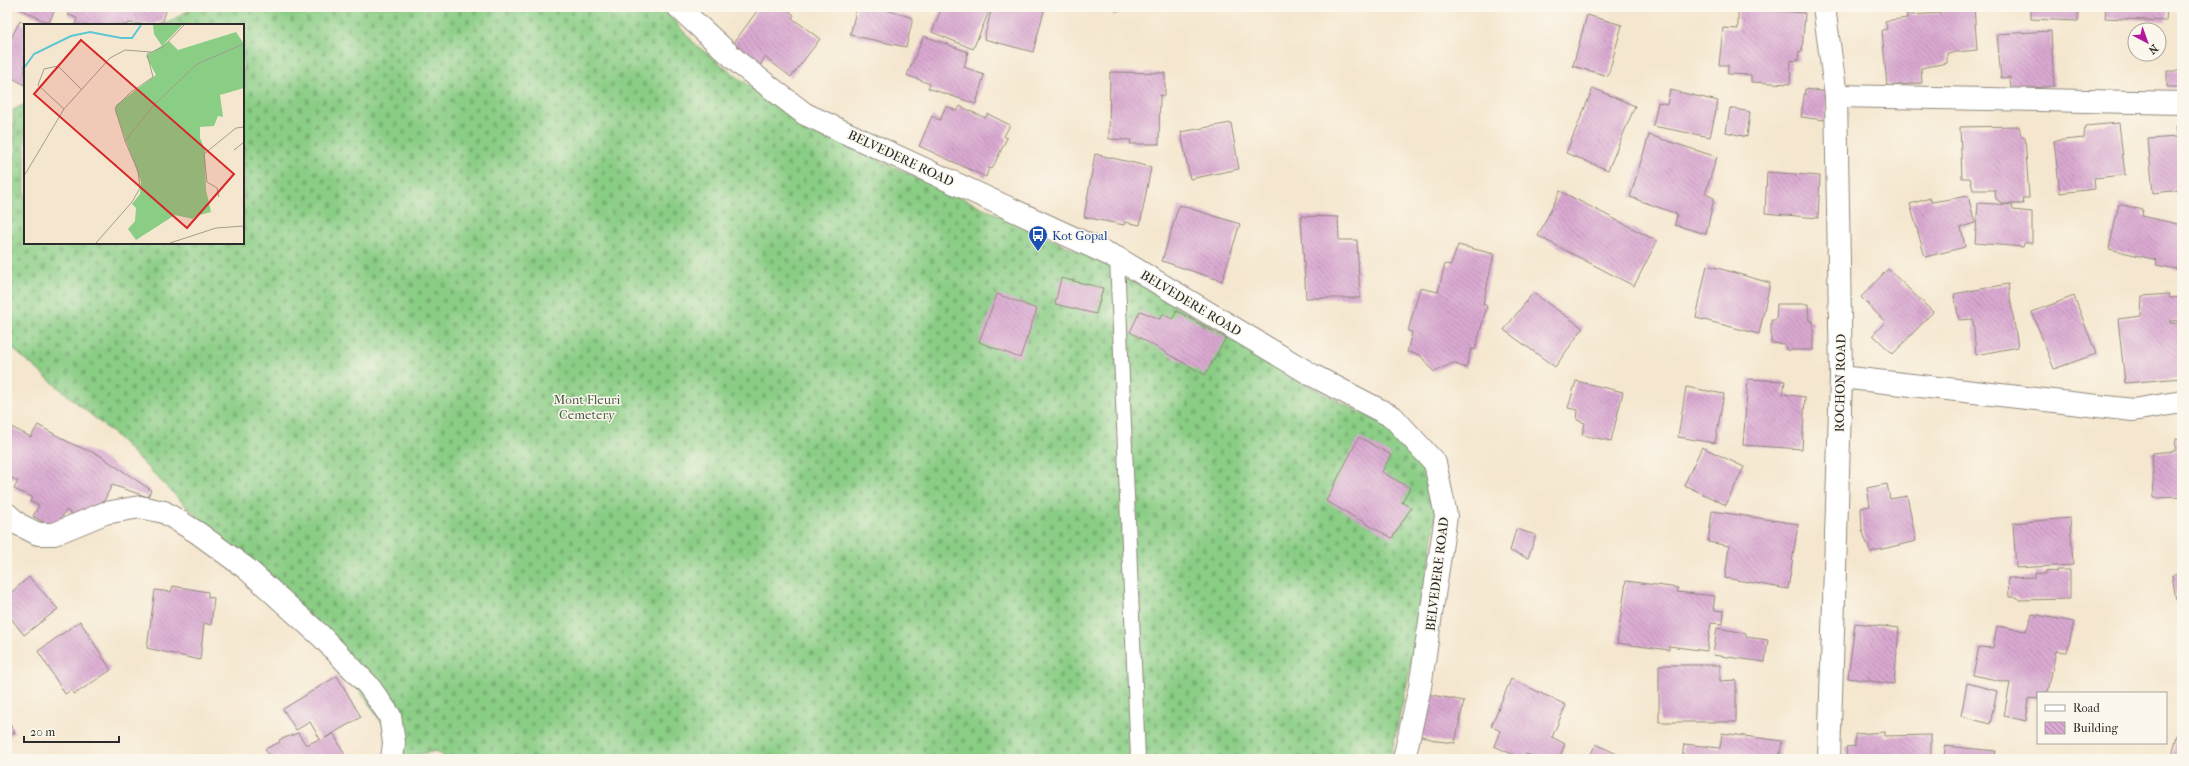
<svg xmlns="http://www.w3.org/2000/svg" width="2189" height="766" font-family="'IM FELL French Canon',serif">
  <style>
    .cemetery { fill: url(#cemetery-stones); stroke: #5a7c58 }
    .building { fill: url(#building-back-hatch) }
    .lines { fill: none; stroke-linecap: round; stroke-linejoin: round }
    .lane-casing { stroke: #90897d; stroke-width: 16 }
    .street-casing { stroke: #90897d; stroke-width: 24 }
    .lane { stroke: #fff; stroke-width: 14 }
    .street { stroke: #fff; stroke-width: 22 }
    .labels { text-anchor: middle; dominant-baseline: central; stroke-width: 3; stroke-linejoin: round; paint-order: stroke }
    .street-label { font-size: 13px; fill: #2b2b2b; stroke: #fbf7ec }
    .transit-label { font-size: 13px; fill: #164399; stroke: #fbf7ec; text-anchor: start }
    .park-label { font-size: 13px; fill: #485c46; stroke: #fbf7ec }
    .inset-river { fill: none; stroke: #5bc7d3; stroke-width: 2 }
    .inset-road { fill: none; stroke: #a49c8d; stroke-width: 1 }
    .view { fill: #d62828; fill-opacity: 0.15; stroke: #d62828; stroke-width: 2 }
    .inset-edge { fill: none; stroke: #2b2b2b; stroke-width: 2 }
  </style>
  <defs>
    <pattern id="cemetery-stones" width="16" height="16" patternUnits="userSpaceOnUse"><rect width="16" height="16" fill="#8acd85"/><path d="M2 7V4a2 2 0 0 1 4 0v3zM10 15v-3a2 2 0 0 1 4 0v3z" fill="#77b073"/></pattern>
    <pattern id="building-back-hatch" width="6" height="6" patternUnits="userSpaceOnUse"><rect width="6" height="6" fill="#daa9d1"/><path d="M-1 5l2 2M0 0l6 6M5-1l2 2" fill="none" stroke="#b18aaa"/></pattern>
  </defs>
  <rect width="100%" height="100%" fill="#fbf7ec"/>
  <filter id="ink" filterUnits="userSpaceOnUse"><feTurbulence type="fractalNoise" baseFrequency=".025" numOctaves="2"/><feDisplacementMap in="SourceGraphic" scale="8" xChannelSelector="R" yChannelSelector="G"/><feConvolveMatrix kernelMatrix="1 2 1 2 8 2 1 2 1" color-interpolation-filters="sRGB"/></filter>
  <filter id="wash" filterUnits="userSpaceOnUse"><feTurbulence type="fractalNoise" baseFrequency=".012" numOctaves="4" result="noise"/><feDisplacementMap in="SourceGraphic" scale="16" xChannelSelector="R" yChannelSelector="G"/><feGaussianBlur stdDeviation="0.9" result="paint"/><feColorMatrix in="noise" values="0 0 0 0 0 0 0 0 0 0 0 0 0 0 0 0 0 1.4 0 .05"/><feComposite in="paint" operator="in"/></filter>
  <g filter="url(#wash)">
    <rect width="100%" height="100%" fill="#f5e7cf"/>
    <path class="cemetery" d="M191,7h470l36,39 101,77 310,142 198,119 103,53 30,55 -15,115 -34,152h-942l-12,-8 -30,6 -72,-103 -219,-219 -108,-91v-179l8,-10 -2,-45 12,-6v139h218v-218h-79l25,-15z"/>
    <g id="blocks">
      <path class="building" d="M15,7h41l-7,16z
        M70,7h97l-4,14 -12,4 -23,-2 -1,2h-52l2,-7 -9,-3z
        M760,7h24l10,8 -2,3 28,21 -29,38 -26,-20 -6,10 -29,-19z
        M857,7h20l36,11 -7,29 -56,-12z
        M942,7h49l-18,42 -41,-17z
        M992,7h53l-12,45 -49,-13z
        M1115,7h44v2l-44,2z
        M1939,7h35l3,43 -30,3v10l-26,5 1,15 -35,3 -5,-56 5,-1 -2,-8 22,-3 -1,-9 4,-1 1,7 29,-2z
        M2031,7h47v14l-47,-2z
        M2106,7h61l-1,14 -61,-3z
        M1738,8l67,5 -3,39 -3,-1 -1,10 -7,-1 -1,24 -39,-2v-7l-23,-1v-9h-9l4,-37 15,1z
        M1587,15l35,10 -14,51 -35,-10z
        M20,21l5,4v60l-18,-10v-29z
        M2051,31l3,55 -43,4 -1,-13 -9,1 -4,-44z
        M924,36l44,16 -4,15 20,8 -8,29 -48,-16 2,-4 -23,-9z
        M2167,71h15v16h-15z
        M1110,72l55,1v23l-5,-1 -1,49h-29l1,-4 -22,-1z
        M1593,88l42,18 -27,64 -42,-17z
        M1805,89l23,3 -4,28 -23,-3z
        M1670,90l48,11 -8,36 -57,-11 5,-24 9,2z
        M946,106l11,5 3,-5 25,12 3,-4 22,11 -6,11 3,2 -15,31 -3,-1 -3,9 -67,-31 13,-30 8,4z
        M1730,108l20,4 -3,25 -21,-5z
        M1231,123l8,46 -49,10 -9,-47z
        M2119,123l6,52 -31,3 1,11 -35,4 -6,-52 30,-3 1,-12z
        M2182,125v65l-29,3 -5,-54 29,-2 -1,-11z
        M2019,126l2,10 4,1 4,61h-7l1,6h-20l-7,-5 -1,-9h-22l-3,-12h-8l-2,-51z
        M1649,135l68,22 -12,37 9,4 -8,36 -31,-9 2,-11 -47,-17z
        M1095,154l56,13 -11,58 -15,-3 -1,3 -40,-8z
        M1767,172l53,4 -2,42 -53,-5z
        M1560,191l97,50 -23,45 -96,-50z
        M1968,196l7,27 -14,4 4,20 -40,10 -15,-53 20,-6 2,4z
        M1978,203l34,2 1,5 19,2v31h-8l-1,4 -48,-4z
        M2119,204l24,6 -1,6 40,9v45l-26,-5 1,-5 -48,-11z
        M1179,205l61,19 -18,57 -60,-20z
        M1301,216l37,1 1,23h18l3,58h-54z
        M1458,245l36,9 -11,50 4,2 -12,44 -4,-1 -5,19 -13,-5 -19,9 -14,-17 -13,-3 5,-20 -4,-1 12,-43 18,4 7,-28 6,1z
        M1707,265l63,18 -11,51 -63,-16z
        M1888,269l45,43 -40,42 -20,-19 12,-13 -24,-25z
        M1061,278l42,10 -7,26 -41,-10z
        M2008,284l10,63 -42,8 -3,-36 -14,1 -5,-26z
        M1533,293l50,35 -28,39 -51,-37z
        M997,294l40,15 -17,49 -41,-16z
        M2169,294l1,4 12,-1v23l-12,1v2h12v55l-57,5 -7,-64 23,-3 1,-20z
        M2074,296l22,58 -42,15 -22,-57z
        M1777,304h31l1,17h4v29h-27l-1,-6 -14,-1v-23h5z
        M1140,311l20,8 3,-5 9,5 5,-8 49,27 -21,37 -75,-43z
        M1748,379l37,2 -2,13 22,3 -3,52 -59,-4z
        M1576,381l47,11 -12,49 -29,-6 3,-12 -8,-3 1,-10 -10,-2z
        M1686,387l38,7 -9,49 -37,-6z
        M38,425l34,19 27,11 52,35 -3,7 -36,-12 -9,18 -19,18 -18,-11 -11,19 -22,-13 6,-11 -9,-3 2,-5 -18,-8 4,-8 -11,-5v-46l2,-4 22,11z
        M1359,437l32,18 -9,17 28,16 -8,14 9,6 -19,30 -66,-37z
        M2182,438v59l-28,1 -2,-45 23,-2 1,-12z
        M1702,447l42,20 -18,38 -42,-20z
        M1887,484l3,15 17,-3 9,45 -46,11 -8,-22 -1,-22 9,-2 -3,-18z
        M1712,511l86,13 -10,65 -63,-11 4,-32 -21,-4z
        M2070,518l3,47 -57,3 -3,-45z
        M1516,529l20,6 -8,23 -18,-7z
        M2057,570h13v29l-51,1 -2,-3h-8l-1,-19 27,-1v-4l10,1 1,-3 10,1z
        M2182,574v25l-6,1 -4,-25z
        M29,577l29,32 -34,26 -17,-22v-4l3,-2 -3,-4v-7z
        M1626,581l52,7 -1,4 38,4 -2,14 11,1 -1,13 -12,-1 -4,28 -38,-5v4l-52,-7z
        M173,586l35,6v5l6,1 -3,27 -7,-2 -4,37 -53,-12 8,-58 16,2z
        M2032,614l42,8 -7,30 -11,-1 -8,41 -10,1v6l-9,-1 -3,23 -22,-5 6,-33 -37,-8 6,-28 14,1 4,-22 29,5z
        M80,621l31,49 -36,24 -4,-4 -6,4 -27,-43z
        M1855,623l44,5 -5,56 -46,-6z
        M1717,628l29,5v4l22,3 -3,22 -52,-7z
        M1659,665h61v16l16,-1v42h-77z
        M337,676l24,41 -36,21 9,-4 13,25h-83l5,-3 -4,-7 15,-7 -1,-2 19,-7 8,12 14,-6 -10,-17 -14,8 -13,-21z
        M1511,679l55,26 -14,32 13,7 -6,15h-20l-13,-5 -3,5 -29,-13 6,-15 -9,-5z
        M1967,683l30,8 -7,33 -29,-8z
        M1427,694l37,7 -9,42 -18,-2 -18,-6z
        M7,720l8,12 -8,5z
        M1884,732v4l47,-1v24h-84l-1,-12 9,-1v-12z
        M1722,733l60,8 -3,18h-97l2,-15 36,4z
        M2178,733l4,1v25h-5v-2l-5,-1z
        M1596,744l31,15h-39z
        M1945,746l51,5 -2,8h-50z"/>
    </g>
  </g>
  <g filter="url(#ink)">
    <use href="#blocks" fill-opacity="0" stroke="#90897d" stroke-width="1"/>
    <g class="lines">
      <g class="lane-casing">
        <path id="lane" d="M1117,258l21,501"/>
      </g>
      <g class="street-casing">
        <path id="street" d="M678,7l62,57 65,50 312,144 195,117 81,42 42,46 11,53 -26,171 -16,72
          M1824,7l12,89 5,281 -12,382
          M1836,96l346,7
          M1841,377l292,33 49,-8
          M7,514l11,10 20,10h16l51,-21 35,-6 24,5 34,21 49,36 74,67 47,49 22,31 4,27 -2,16"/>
      </g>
      <use href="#lane" class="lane"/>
      <use href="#street" class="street"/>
    </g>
  </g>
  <defs>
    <g id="bus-pin" transform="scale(1)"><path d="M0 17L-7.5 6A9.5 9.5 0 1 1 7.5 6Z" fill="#1a4fb4" stroke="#fbf7ec"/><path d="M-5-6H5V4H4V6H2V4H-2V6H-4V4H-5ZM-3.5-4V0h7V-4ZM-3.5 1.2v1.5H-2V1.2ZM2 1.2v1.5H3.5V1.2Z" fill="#fff"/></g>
  </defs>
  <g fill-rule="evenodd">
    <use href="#bus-pin" x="1038" y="235"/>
  </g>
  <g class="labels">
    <g class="street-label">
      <text transform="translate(901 158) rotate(25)">BELVEDERE ROAD</text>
      <text transform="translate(1191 303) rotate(31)">BELVEDERE ROAD</text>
      <text transform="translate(1840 383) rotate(-89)">ROCHON ROAD</text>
      <text transform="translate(1437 574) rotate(-83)">BELVEDERE ROAD</text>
    </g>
    <g class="transit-label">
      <text x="1052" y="235">Kot Gopal</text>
    </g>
    <g class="park-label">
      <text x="587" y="399">Mont Fleuri<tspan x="587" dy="15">Cemetery</tspan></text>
    </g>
  </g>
  <g transform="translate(24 24)">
    <rect width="220" height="220" fill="#f5e7cf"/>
    <path d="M129,1h29l-20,21 -8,-12zM212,8l8,12v44l-24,7 3,22 -5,-1 -4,10 -14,1v11l5,12 1,40 5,22 -15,4 -3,3 -18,-4 -39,25 -8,-11 7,-8 1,-13 -4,-4 8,-10 1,-12 -26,-71 1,-6 40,-30 -10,-19 23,-15 9,9z" fill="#8acd85"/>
    <path class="inset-river" d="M0,44l10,-14 37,-18 19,-4 31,6h11l9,-13"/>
    <path class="inset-road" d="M40,85l-26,-24 6,-16 14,-3 23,23M101,117l29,-36 43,-41 47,-20M210,126l10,-8M0,152l40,-67 46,-51 15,-8 26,2M195,173l-2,-9 -10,-6 -3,-28 32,-26 8,-1M72,219l36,-41 8,-14 -2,-17 -13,-30 -10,-33 15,-15 23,-16 -6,-23 16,-7 21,-22M146,219l46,-15 28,-2"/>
    <path class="view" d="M57,16l153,134 -47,54 -153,-134z"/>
    <rect width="220" height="220" class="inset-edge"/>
  </g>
  <rect width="2189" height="766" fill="none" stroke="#fbf7ec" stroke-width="24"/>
  <rect x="2037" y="692" width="130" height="52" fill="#fbf7ec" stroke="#a8a59f"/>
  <rect x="2045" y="705" width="20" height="6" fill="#ffffff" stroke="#a8a59f"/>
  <text x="2073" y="712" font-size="12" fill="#2b2b2b">Road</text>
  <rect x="2045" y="722" width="20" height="12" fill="url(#building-back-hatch)" stroke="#a8a59f"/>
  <text x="2073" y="732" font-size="12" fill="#2b2b2b">Building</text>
  <g transform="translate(2147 42) rotate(139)"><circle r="19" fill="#fbf7ec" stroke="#a8a59f"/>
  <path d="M0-3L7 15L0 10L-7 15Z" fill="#b5179e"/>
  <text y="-6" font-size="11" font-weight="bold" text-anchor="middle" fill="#2b2b2b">N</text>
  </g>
  <path d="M24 736v6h95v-6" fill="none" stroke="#2b2b2b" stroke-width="2"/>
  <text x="30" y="736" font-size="12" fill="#2b2b2b" stroke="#fbf7ec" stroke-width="3" paint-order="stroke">20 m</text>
</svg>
